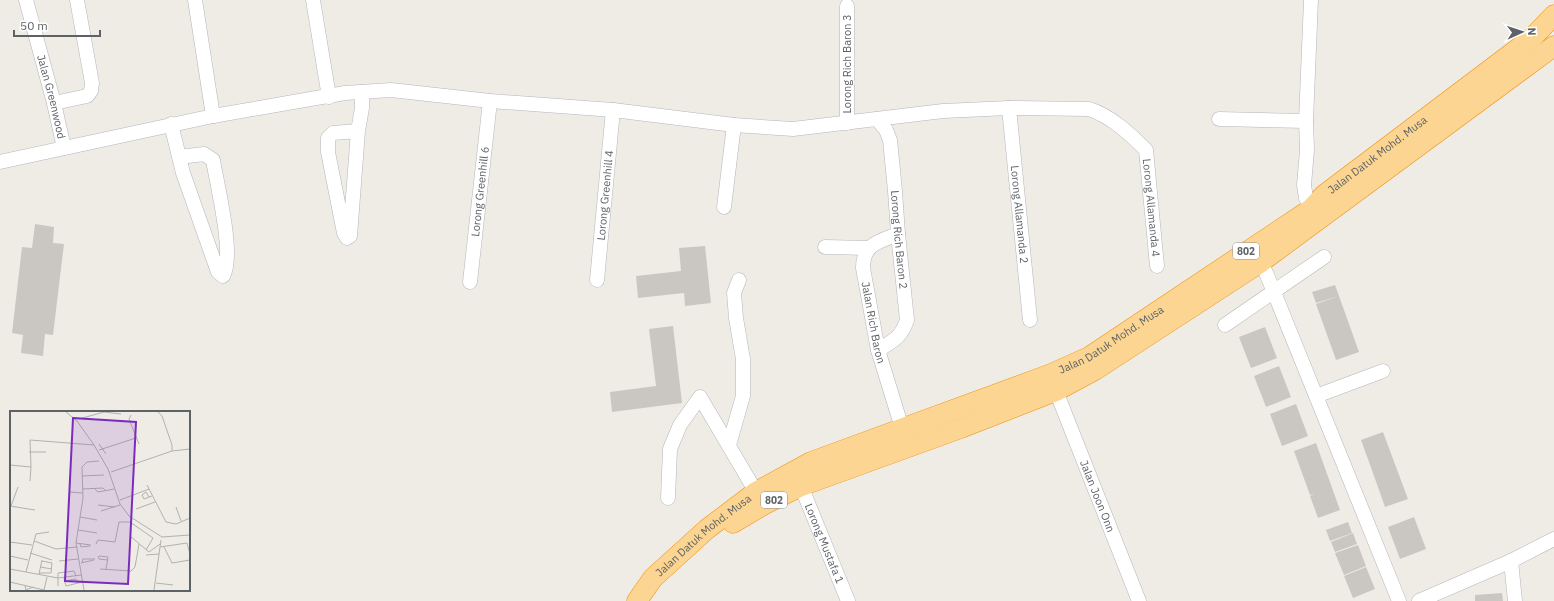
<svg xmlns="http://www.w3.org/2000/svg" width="1554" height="601" font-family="'IBM Plex Sans',sans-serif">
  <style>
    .building { fill: #cac7c3 }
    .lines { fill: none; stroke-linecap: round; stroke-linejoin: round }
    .minor-casing { stroke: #b3b6ba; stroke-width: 15 }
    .highway-casing { stroke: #f08e05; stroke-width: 21 }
    .minor { stroke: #fff; stroke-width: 14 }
    .highway { stroke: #fbd591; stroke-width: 20 }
    .labels { text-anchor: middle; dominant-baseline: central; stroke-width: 3; stroke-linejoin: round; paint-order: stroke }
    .shield { fill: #fff; stroke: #8e9194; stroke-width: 1 }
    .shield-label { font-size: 10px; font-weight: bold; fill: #5d6266 }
    .street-label { font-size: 11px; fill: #5d6266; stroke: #fff }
    .inset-road { fill: none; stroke: #b1b1af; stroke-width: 1 }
    .view { fill: #7b2cbf; fill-opacity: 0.15; stroke: #7b2cbf; stroke-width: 2 }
    .inset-edge { fill: none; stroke: #5d6266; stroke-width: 2 }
  </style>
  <rect width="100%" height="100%" fill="#efece6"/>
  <path class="building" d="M35,224l19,3 -1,16 11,1 -11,91 -8,-1 -2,22 -22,-3 2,-18 -11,-2 10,-86 10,1z
    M705,246l6,57 -26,3 -1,-13 -46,5 -2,-22 45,-5 -2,-23z
    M1335,285l4,11 -23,7 -4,-11z
    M1339,296l20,56 -23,8 -20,-56z
    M673,326l9,77 -70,9 -2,-20 46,-6 -7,-57z
    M1265,327l12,31 -26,10 -12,-31z
    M1279,366l12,31 -25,10 -12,-31z
    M1296,404l12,32 -26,10 -12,-32z
    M1383,432l25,67 -23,8 -16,-45 11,-4 -11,4 -8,-22z
    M1316,443l24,67 -22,8 -8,-22 4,-2 -4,1 -12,-33 4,-2 -4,2 -4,-11z
    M1414,517l12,32 -26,10 -12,-32z
    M1348,522l4,11 -22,8 -4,-11z
    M1353,533l4,11 -22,8 -4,-10z
    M1358,545l8,21 -22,9 -9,-22z
    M1366,567l9,22 -22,9 -9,-22z
    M1502,593l1,8h-28v-6z"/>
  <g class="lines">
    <g class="minor-casing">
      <g id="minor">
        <path id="s1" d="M26,0l28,103 10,45"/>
        <path d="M195,0l18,116"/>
        <path d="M313,0l16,97"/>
        <path d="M54,103l33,-7 4,-5 1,-8 -15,-83"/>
        <path id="s2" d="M1009,108l21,212"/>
        <path id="s3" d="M877,119l9,11 4,10 5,51 3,43 9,86c-6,18 -14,21 -29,30"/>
        <path d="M1219,119l87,2"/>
        <path d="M847,123v-117"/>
        <path d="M171,124l12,49 35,99 5,4c12,-20 -6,-91 -10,-116l-9,-6 -25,3"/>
        <path d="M358,131l-25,2 -5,5v14l16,81 3,5 3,-2 8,-105 4,-23v-16"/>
        <path id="s4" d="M0,162l213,-46 132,-23 46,-3 99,11 123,9 121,15 59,4 150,-18 66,-3 80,1c22,7 41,25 57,41l11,116"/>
        <path d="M724,207l10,-82"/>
        <path d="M1311,209l-5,-11 -2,-13 3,-35 -1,-29 5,-121"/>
        <path id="s5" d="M898,234c-20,8 -35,10 -35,34l15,82 24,78"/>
        <path d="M825,247l44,1"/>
        <path d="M1261,262l6,13 132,326"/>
        <path id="s6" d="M597,280l16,-170"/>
        <path id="s7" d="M470,282l20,-181"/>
        <path d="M1225,325l99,-68"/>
        <path id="s8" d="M1056,391l83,210"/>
        <path d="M1316,396l67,-25"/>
        <path d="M729,445l14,-49v-37l-7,-41 -2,-25 5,-13"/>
        <path id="s9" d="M801,486l47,115"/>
        <path d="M668,498l2,-49 10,-24 20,-28 56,95"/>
        <path d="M1511,561l4,40"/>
        <path d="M1419,601l92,-40 43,-22"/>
      </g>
    </g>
    <g class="highway-casing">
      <g id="highway">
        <path d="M733,523l32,-19 36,-18 160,-58 95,-37 39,-21 166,-108 293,-216"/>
        <path id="s10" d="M637,601l16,-23 54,-49 49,-37 55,-30 240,-88 38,-17 222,-148 13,-14 208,-157 22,-23"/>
      </g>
    </g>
    <use href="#minor" class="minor"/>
    <use href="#highway" class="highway"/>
  </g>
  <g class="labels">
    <g class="shield">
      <rect x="1233" y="243" width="26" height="16" rx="3"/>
      <rect x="761" y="492" width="26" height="16" rx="3"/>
    </g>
    <g class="shield-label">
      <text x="1246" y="251">802</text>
      <text x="774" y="500">802</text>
    </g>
    <g class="street-label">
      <text transform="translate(847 64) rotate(-90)">Lorong Rich Baron 3</text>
      <text stroke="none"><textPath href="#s1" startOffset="100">Jalan Greenwood</textPath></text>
      <text stroke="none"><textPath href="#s10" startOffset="875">Jalan Datuk Mohd. Musa</textPath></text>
      <text stroke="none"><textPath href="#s7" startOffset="91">Lorong Greenhill 6</textPath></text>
      <text stroke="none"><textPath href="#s6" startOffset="85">Lorong Greenhill 4</textPath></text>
      <text stroke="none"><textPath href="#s4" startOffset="1228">Lorong Allamanda 4</textPath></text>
      <text stroke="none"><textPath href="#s2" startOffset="107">Lorong Allamanda 2</textPath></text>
      <text stroke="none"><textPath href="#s3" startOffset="125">Lorong Rich Baron 2</textPath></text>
      <text stroke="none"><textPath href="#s5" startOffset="109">Jalan Rich Baron</textPath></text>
      <text stroke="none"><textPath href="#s10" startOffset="550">Jalan Datuk Mohd. Musa</textPath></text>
      <text stroke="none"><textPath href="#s8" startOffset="113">Jalan Joon Onn</textPath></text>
      <text stroke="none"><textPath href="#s10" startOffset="94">Jalan Datuk Mohd. Musa</textPath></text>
      <text stroke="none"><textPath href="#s9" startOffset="62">Lorong Mustafa 1</textPath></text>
    </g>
  </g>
  <g transform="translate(10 411)">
    <rect width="180" height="180" fill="#efece6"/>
    <path class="inset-road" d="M56,1l11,9 17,24 14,24 12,35 9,12 33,21 28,-2M148,1l4,4 10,29v6M121,4l-2,4 10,25M69,8l25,-7 17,2M89,33l7,10M89,39l37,-12M19,41h17M0,54l21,2 -1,-27 64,5M101,61l61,-21 18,-2M72,65l22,-1M20,70l1,-14M137,74l19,37 10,2 14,-6M84,77l4,4 16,-3M72,78l21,-1 3,3M60,81l12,1M139,86l-3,-5 -4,3 2,4 8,-3M110,89l29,-11M88,94l17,2M0,95l25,4M1,95l7,-19M166,96l5,14M126,98l19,-7M91,100l19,-6M70,106l17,3M68,119l19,3M120,125l19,16 11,-8M24,130l22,8 21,-2M0,131l22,3M66,132l15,2M70,133l1,3 9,-1M86,133l2,-4 17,2 4,-20h11l23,16 -7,12M150,136l27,-4 3,11M154,136l8,16 18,-3M20,142l22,7M136,144l13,-1M0,145l18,4M88,145l1,3 9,1M89,145l9,1 -2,12M49,150l19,-2M71,152l13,-3M72,152l1,-4h12M30,156l12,2M0,158l48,9 23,-3M90,158l31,2 4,-4 4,-23M16,161l10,-38 13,-2M29,162h12l1,-10 -10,-2M29,163l3,-14M54,167l2,8 16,-4M55,170l11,-2 3,4M0,171l34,8M146,172l17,2M15,174l1,5 7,-3M48,175v-13l16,-2 2,5M34,179l3,-13M74,179l-8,-47 7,-45 -1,-31 5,-5 12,-1M144,179l7,-50"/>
    <path class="view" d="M63,7l63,4 -8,162 -63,-3z"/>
    <rect width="180" height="180" class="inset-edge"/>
  </g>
  <g transform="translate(1522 32) rotate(87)" stroke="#ffffff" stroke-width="3" paint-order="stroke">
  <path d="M0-3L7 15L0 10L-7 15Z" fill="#5d6266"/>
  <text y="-6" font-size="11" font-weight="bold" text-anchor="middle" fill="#5d6266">N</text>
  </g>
  <path d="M14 30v6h86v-6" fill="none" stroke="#5d6266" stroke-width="2"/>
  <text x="20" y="30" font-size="12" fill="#5d6266" stroke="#ffffff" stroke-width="3" paint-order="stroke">50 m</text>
</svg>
